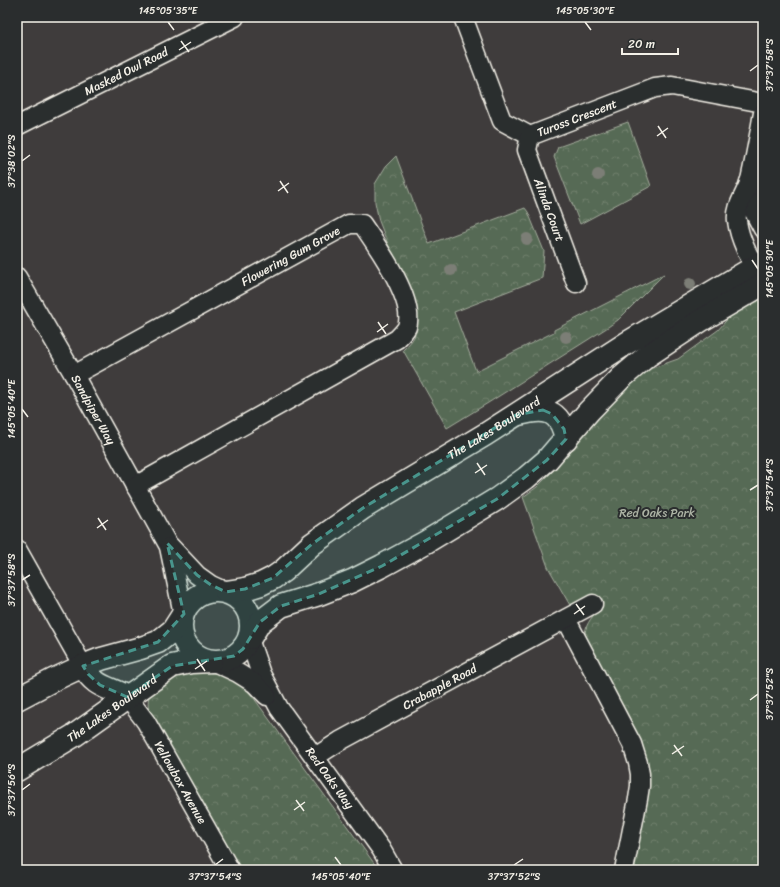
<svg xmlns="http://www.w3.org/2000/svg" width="780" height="887" font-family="Sriracha,sans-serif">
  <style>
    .park { fill: url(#park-crowns); stroke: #a5ae9e }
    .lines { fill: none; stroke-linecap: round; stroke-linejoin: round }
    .minor-casing { stroke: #f4f1e8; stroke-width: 21 }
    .tertiary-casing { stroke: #f4f1e8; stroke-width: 25 }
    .minor { stroke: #2a2d2e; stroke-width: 18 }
    .tertiary { stroke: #2a2d2e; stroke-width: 22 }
    .tree { fill: #7c7e76 }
    .marked { fill: #48958c; fill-opacity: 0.2; stroke: #48958c; stroke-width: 3; stroke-dasharray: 8 5; stroke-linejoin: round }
    .ticks { fill: none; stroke: #f4f1e8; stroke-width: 1.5 }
    .labels { text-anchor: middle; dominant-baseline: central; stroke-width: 4; stroke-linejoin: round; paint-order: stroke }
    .street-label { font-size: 12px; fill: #f4f1e8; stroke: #2a2d2e }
    .park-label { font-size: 12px; fill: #adb4a5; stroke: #2a2d2e }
    .neatline { fill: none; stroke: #f4f1e8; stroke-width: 1.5 }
    .ticks-label { font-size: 10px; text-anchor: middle; fill: #f4f1e8 }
  </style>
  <defs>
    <pattern id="park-crowns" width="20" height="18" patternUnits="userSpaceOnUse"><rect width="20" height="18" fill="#566a54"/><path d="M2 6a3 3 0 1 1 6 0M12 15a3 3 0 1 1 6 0" fill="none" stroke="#6f806d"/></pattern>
  </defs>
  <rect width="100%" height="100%" fill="#3f3c3c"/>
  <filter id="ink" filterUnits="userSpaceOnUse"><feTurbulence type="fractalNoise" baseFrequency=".025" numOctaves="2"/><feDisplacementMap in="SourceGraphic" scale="8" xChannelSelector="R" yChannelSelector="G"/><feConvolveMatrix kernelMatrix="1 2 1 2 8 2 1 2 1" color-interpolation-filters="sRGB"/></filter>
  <g filter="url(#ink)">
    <path class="park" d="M628,122l23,64 -71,38 -26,-67 4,-10z
      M396,156l33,88 96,-36 3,4 16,39 -2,27 -88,34 22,59 78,-39v-2l110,-56 -46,46 -13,9 -117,74 -41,25 -44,-78c11,-11 14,-14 14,-30l-38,-99 -4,-19v-18l11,-18z
      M763,294v576h-131l14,-71 -61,-161c-1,-12 6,-20 13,-28l-27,-3 -23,-40 -25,-70 14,-10 18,-18 44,-54 21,-23 24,-21 34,-12 40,-29 13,-15z
      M204,671l14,2 27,13 134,184h-140l-89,-157c-3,-8 -2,-13 0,-21l28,-16z"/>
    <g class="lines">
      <g class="minor-casing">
        <g id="minor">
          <path id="s1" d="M463,17l39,104 28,15 125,-48 17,-2 91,17"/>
          <path id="s2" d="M17,126l218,-109"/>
          <path id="s3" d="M530,136l-3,14 49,133"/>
          <path d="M749,182l5,30 9,17"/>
          <path id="s4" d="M17,277l57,98 93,168 30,32 14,10 13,6"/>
          <path d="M761,278c-10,-18 -21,-36 -24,-57 -2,-15 9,-27 13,-41 5,-22 9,-45 13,-67"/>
          <path id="s5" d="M74,375l275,-151h13c15,22 54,76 45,103 -2,4 -7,9 -10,12l-262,147"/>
          <path d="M169,547l14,67"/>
          <path d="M17,549l66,117"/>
          <path d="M566,619l66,125 6,19 2,11v12l-2,13 -14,71"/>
          <path id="s6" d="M249,639l12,35 18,34 102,141 12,21"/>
          <path d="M212,661l26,12 16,10 13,13"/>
          <path id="s7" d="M127,697l19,25 84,148"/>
          <path id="s8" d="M315,757l25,-16 253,-137"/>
        </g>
      </g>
      <g class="tertiary-casing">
        <g id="tertiary">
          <path d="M519,414c26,-7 41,-5 47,25"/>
          <circle cx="216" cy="626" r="35"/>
          <path id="s9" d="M226,592l19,-3 16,-5 12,-6 10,-7 29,-27 51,-36 123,-74 141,-91 136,-81"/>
          <path d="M250,638l10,-16 21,-16 38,-12 33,-13 30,-15 44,-24 71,-43 29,-21 21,-18 42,-49 32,-33 26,-22 53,-35 63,-37"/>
          <path d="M83,666c12,22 24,20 44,31"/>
          <path d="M17,699l36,-19 30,-14 18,-7 40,-11 17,-6 15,-12 9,-14"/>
          <path id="s10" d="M17,770l58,-35 97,-69 19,-4 20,-1"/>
        </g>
      </g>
      <use href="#minor" class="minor"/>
      <use href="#tertiary" class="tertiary"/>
    </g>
    <g class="tree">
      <circle cx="598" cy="175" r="6"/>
      <circle cx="527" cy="239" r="6"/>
      <circle cx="451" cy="270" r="6"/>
      <circle cx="690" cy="284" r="6"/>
      <circle cx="566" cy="337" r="6"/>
    </g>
  </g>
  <path class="marked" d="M543,410l9,4 12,15 2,10 -19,21 -50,39 -115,67 -63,28 -38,12 -21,16 -17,27 -9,7 -62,10 -45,31 -27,-12 -12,-11 -5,-8 75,-24 26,-28 -17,-71 30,32 14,10 15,7 19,-3 28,-11 39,-34 51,-36 153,-93z"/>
  <path class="ticks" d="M168,22l6,8M585,22l6,8M181,41l8,11M179,50l12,-8M750,71l8,-6M658,126l8,12M657,136l11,-8M22,161l8,-6M280,181l8,12M278,191l11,-8M752,260l6,9M378,322l8,12M377,332l11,-8M22,409l6,8M477,463l8,12M475,473l12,-8M750,490l8,-5M98,518l8,12M97,528l11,-8M22,580l8,-5M576,604l8,11M574,614l11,-8M197,659l8,12M195,669l12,-8M750,700l8,-6M674,745l8,11M672,754l12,-8M22,790l8,-6M296,800l8,11M294,810l11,-8M335,857l6,8M215,865l8,-6M514,865l9,-6"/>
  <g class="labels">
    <g class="street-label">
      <text stroke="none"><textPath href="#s2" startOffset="122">Masked Owl Road</textPath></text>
      <text stroke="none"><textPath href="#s1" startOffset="193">Tuross Crescent</textPath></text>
      <text stroke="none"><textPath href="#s3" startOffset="78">Alinda Court</textPath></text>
      <text stroke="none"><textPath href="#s5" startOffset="247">Flowering Gum Grove</textPath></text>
      <text stroke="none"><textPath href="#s4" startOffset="153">Sandpiper Way</textPath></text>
      <text stroke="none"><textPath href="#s9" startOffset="317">The Lakes Boulevard</textPath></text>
      <text stroke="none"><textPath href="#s8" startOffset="143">Crabapple Road</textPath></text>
      <text stroke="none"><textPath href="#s10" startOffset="113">The Lakes Boulevard</textPath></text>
      <text stroke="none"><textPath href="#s6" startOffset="162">Red Oaks Way</textPath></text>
      <text stroke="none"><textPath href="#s7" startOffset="101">Yellowbox Avenue</textPath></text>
    </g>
    <g class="park-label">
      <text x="657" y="513">Red Oaks Park</text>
    </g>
  </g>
  <rect width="780" height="887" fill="none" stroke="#2a2d2e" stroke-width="44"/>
  <path d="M622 48v6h56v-6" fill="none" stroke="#f4f1e8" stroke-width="2"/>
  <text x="628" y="48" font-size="12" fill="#f4f1e8" stroke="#2a2d2e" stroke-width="3" paint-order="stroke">20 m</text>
  <rect x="22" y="22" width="736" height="843" class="neatline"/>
  <g class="ticks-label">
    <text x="168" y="14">145°05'35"E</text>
    <text x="585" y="14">145°05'30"E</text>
    <text transform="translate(769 65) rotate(-90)" y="4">37°37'58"S</text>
    <text transform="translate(11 161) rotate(-90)" y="4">37°38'02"S</text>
    <text transform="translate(769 269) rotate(-90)" y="4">145°05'30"E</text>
    <text transform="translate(11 409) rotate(-90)" y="4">145°05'40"E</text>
    <text transform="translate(769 485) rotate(-90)" y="4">37°37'54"S</text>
    <text transform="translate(11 580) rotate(-90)" y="4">37°37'58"S</text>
    <text transform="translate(769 694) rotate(-90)" y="4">37°37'52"S</text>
    <text transform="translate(11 790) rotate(-90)" y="4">37°37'56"S</text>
    <text x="215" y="880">37°37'54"S</text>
    <text x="341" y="880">145°05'40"E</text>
    <text x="514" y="880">37°37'52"S</text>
  </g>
</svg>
